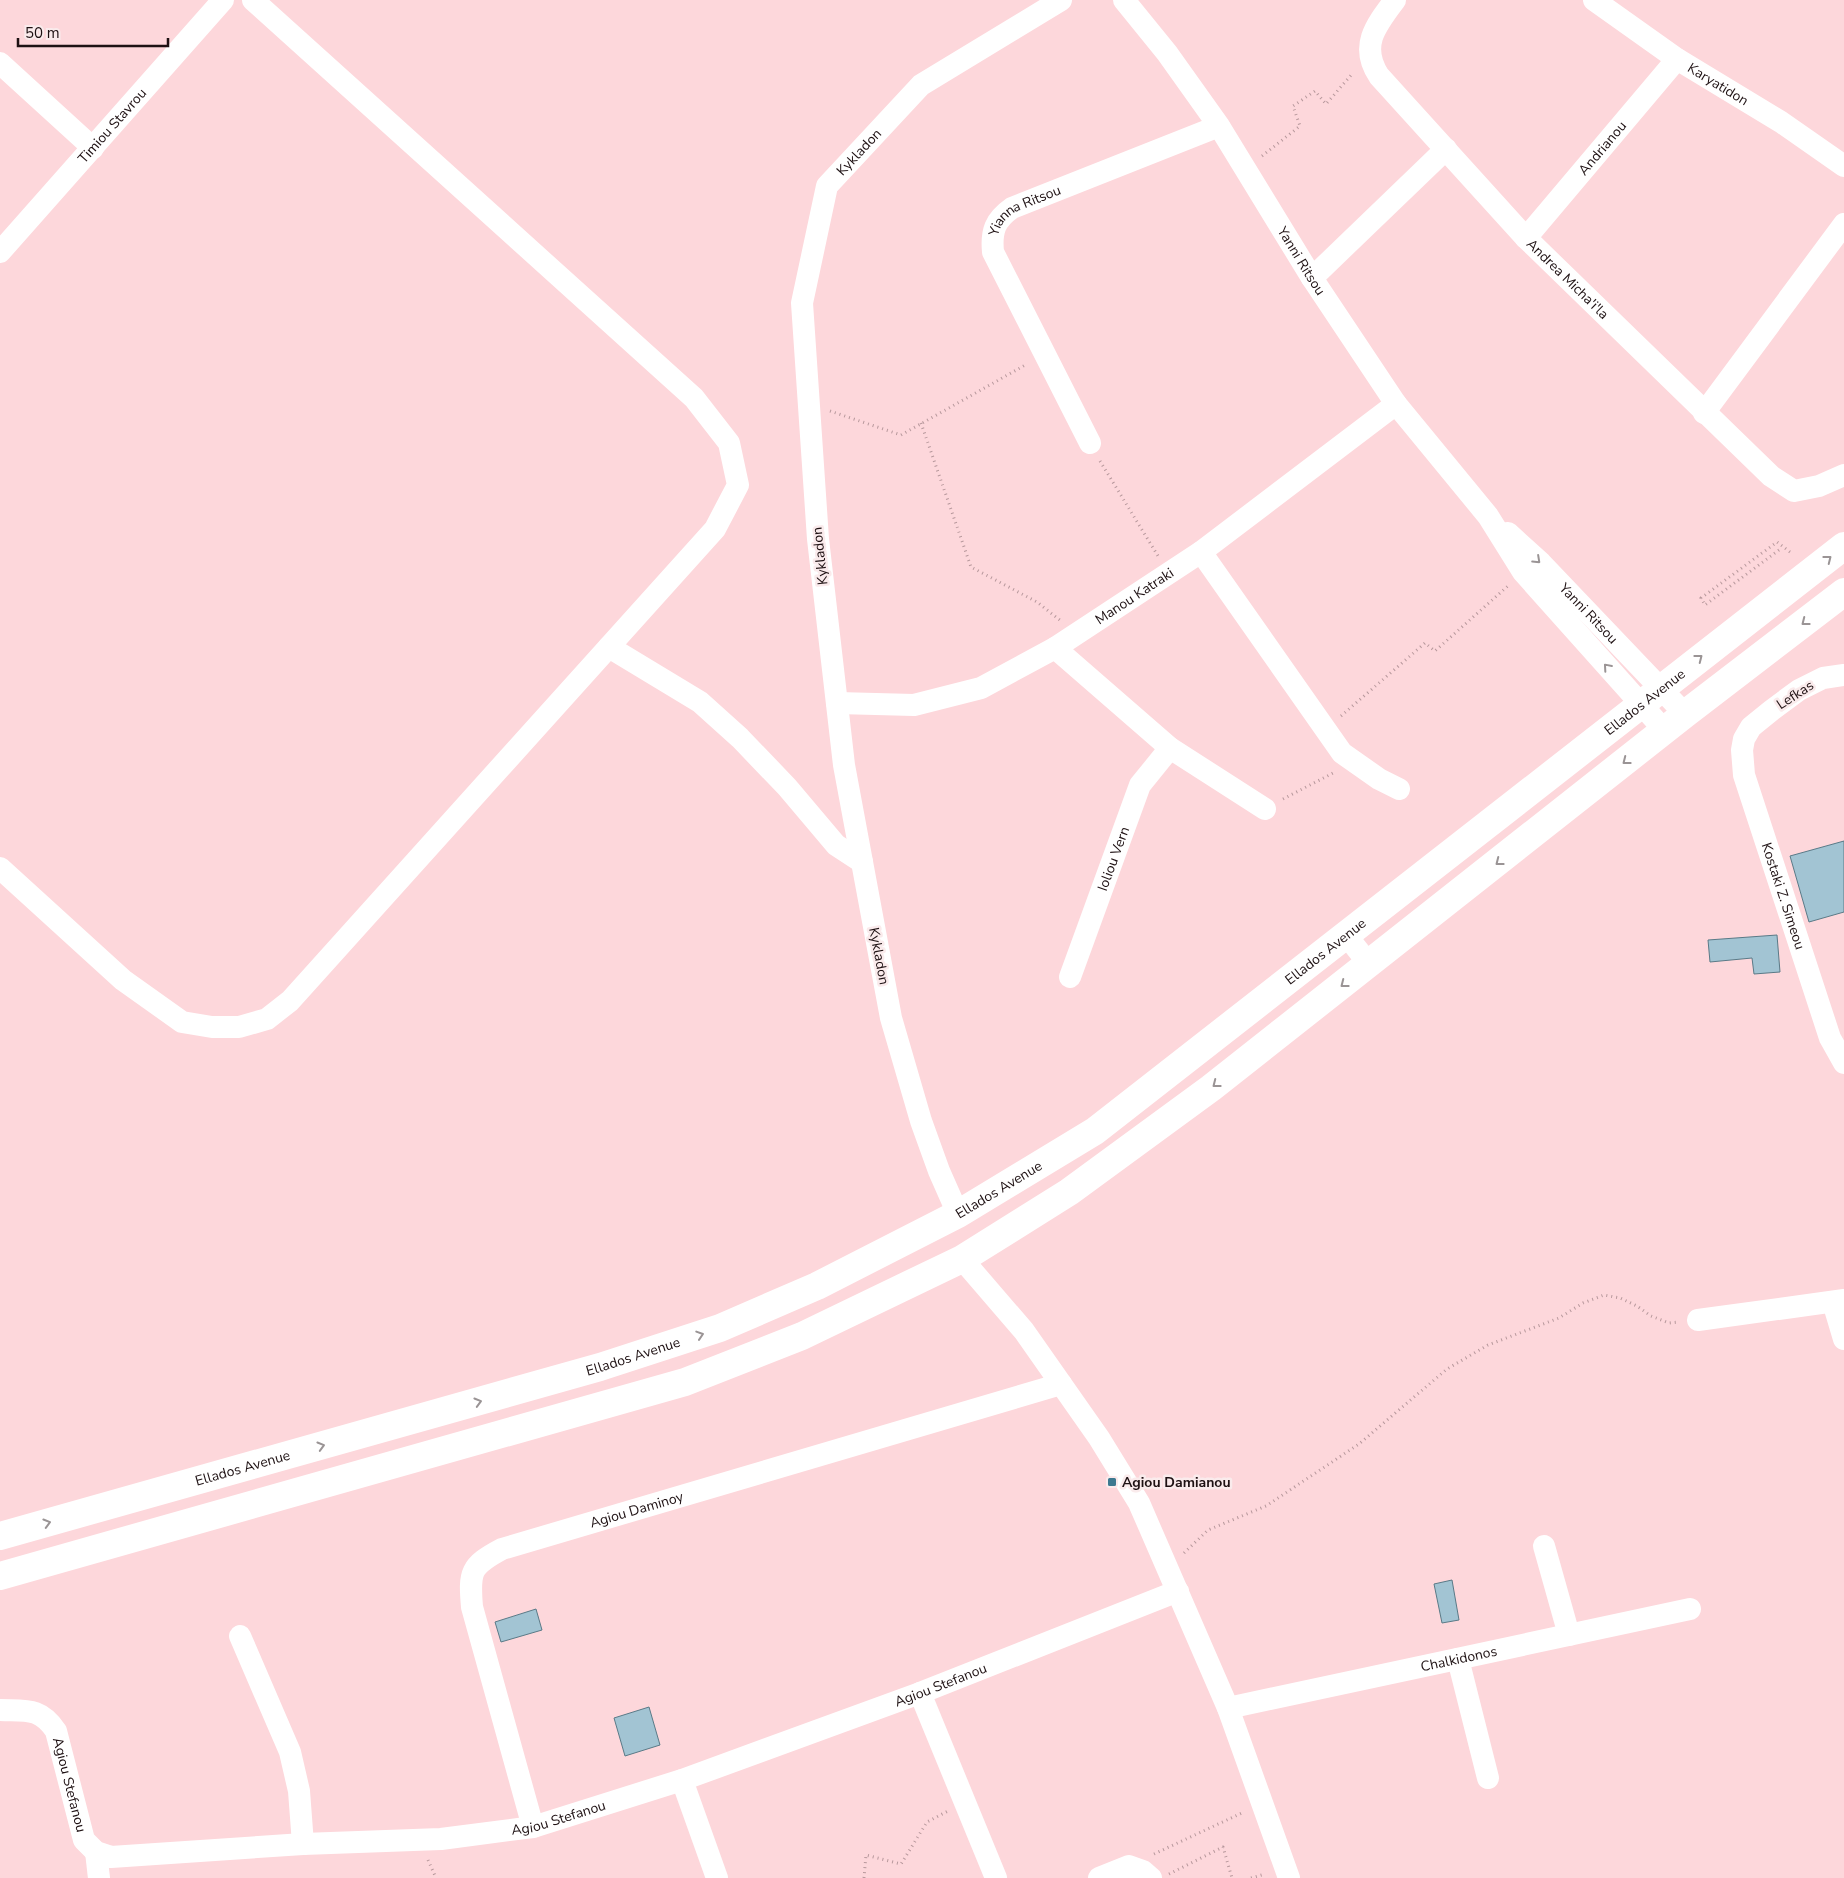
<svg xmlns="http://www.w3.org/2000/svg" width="1844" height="1878" font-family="'Nunito Sans',sans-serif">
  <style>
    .building { fill: #a2c4d3; stroke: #5a7a87 }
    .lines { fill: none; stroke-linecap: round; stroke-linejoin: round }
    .path { stroke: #b7989c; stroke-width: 3; stroke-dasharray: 1 4; stroke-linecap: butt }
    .minor { stroke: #fff; stroke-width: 22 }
    .major { stroke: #fff; stroke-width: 28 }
    .oneway { stroke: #9a9495 }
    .poi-dot { fill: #3c7990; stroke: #faebec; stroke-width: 2 }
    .labels { text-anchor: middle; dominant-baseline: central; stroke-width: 5; stroke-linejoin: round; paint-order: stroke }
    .street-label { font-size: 14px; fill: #1e1113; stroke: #faebec }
    .poi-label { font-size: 14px; font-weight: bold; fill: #1e1113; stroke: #faebec; text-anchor: start }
  </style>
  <rect width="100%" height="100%" fill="#fdd7db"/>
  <path class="building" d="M1844,841v71l-35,10 -19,-66z
    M1777,935l3,37 -26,2 -2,-16 -42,4 -2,-22z
    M1452,1580l7,40 -17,3 -8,-39z
    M536,1609l6,21 -41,12 -6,-20z
    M649,1707l11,38 -35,11 -11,-38z"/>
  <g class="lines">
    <path class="path" d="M1262,156l38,-30 -7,-20 22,-15 11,13 27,-31
      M830,411l71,24 126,-71
      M921,423l50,144 66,35 24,19
      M1100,461l58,95
      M1779,550l-74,55 -4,-7 76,-56 13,10
      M1341,716l84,-73 10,8 74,-66
      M1283,799l52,-27
      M1184,1553l24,-23 58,-24 93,-62 88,-75 41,-24 71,-27 24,-15 21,-8 16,3 17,8 14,10 18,7 10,-1
      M1154,1854l90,-42
      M428,1860l8,18
      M1169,1874l54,-27 9,31
      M864,1878l2,-23 35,9 26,-42 21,-11
      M1251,1878l14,-4"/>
    <g class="minor">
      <path id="s1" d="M1124,0l43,53 52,73 93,152 84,126 92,112 35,56 142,159"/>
      <path id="s2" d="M1395,0c-19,25 -36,46 -16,76l147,162 245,238 23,15 25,-5 25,-11"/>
      <path id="s3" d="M1594,0l83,59 104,63 63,44"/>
      <path d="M0,63l93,85"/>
      <path id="s4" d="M1526,238l151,-179"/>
      <path id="s5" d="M0,252l223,-252"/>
      <path d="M1312,278l134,-129"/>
      <path d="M1704,413l140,-189"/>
      <path id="s6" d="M1090,443l-97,-191c-2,-21 2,-32 19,-44l207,-82"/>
      <path id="s7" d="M1508,533l33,30 144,151"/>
      <path d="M1201,552l141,201 37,26 20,10"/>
      <path d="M609,647l91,55 40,36 47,49 49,58 26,17"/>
      <path d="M1055,648l115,100 95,61"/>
      <path id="s8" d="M1844,675l-21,3 -24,12 -27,20 -21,17 -7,12 -2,11 2,25 86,263 14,25"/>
      <path id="s9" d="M837,703l77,2 67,-17 74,-40 146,-96 195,-148"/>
      <path d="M0,868l123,112 59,42 30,5h27l28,-8 23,-18 425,-472 23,-44 -9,-42 -35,-45 -441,-398"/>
      <path d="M1346,935l23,29"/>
      <path id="s10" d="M1070,977l70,-192 30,-37"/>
      <path id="s11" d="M958,1214l-19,-43 -18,-50 -30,-103 -47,-253 -26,-226 -16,-236 25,-117 94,-101 140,-85"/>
      <path d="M962,1259l62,72 75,107 40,65 89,205 61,170"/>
      <path d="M1833,1302l11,37"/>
      <path d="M1698,1320l146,-20"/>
      <path d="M1544,1546l25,89"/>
      <path d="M240,1636l50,116 9,39 4,53"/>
      <path d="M1458,1659l30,119"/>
      <path d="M920,1693l76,185"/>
      <path id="s12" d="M1228,1708l462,-99"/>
      <path id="s13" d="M0,1710c26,1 40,-3 56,21l28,109 12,12 15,5 192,-13 138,-5 92,-12 149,-47 238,-87 258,-102"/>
      <path d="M682,1780l35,98"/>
      <path id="s14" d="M533,1827l-61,-220c-3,-35 -2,-41 30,-58l559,-165"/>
      <path d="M96,1852l3,26"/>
      <path d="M1099,1878l30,-12 14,5 8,7"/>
    </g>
    <g class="major">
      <path id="s15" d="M0,1536l600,-169 120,-39 97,-42 141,-72 137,-83 749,-585"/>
      <path d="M0,1576l685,-194 117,-46 160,-77 107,-67 142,-104 474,-374 159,-122"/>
    </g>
  </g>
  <defs><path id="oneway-chevron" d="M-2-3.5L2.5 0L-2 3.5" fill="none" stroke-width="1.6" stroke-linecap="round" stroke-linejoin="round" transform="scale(1.25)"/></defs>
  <g class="oneway">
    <use href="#oneway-chevron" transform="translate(1828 559) rotate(-38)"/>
    <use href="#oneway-chevron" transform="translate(1537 560) rotate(43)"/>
    <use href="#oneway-chevron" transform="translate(1805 622) rotate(142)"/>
    <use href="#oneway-chevron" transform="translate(1699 658) rotate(-38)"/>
    <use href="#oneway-chevron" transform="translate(1607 667) rotate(-131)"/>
    <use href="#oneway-chevron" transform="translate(1626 761) rotate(142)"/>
    <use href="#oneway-chevron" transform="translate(1499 862) rotate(142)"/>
    <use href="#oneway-chevron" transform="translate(1344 984) rotate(142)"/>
    <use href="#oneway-chevron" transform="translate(1216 1084) rotate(142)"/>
    <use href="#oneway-chevron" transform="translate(700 1335) rotate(-18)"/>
    <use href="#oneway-chevron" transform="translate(478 1402) rotate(-16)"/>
    <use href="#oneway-chevron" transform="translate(321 1446) rotate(-16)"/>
    <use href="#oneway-chevron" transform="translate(47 1523) rotate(-16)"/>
  </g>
  <rect class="poi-dot" x="1107" y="1477" width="10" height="10" rx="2.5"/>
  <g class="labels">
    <g class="street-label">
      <text stroke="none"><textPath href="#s3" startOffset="150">Karyatidon</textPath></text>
      <text stroke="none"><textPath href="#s5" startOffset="169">Timiou Stavrou</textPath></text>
      <text stroke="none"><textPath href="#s4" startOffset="118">Andrianou</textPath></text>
      <text stroke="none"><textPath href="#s11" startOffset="1095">Kykladon</textPath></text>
      <text stroke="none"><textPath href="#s6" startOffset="274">Yianna Ritsou</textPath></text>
      <text stroke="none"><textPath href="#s1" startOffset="316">Yanni Ritsou</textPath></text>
      <text stroke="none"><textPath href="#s2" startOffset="362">Andrea Micha'i'la</textPath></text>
      <text transform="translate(820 556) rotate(-96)">Kykladon</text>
      <text stroke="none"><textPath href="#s9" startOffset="325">Manou Katraki</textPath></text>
      <text stroke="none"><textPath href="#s7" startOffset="114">Yanni Ritsou</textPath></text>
      <text transform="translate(1795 695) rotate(-33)">Lefkas</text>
      <text stroke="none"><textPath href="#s15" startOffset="1871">Ellados Avenue</textPath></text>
      <text stroke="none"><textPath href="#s10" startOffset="126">Ioliou Vern</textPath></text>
      <text stroke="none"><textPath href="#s8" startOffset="286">Kostaki Z. Simeou</textPath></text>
      <text stroke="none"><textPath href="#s15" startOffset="1466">Ellados Avenue</textPath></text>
      <text transform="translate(879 956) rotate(79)">Kykladon</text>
      <text stroke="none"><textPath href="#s15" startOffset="1061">Ellados Avenue</textPath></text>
      <text stroke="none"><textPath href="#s15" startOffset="658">Ellados Avenue</textPath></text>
      <text stroke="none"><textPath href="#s15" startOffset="252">Ellados Avenue</textPath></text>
      <text stroke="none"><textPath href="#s14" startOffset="441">Agiou Daminoy</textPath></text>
      <text stroke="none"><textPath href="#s12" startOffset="236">Chalkidonos</textPath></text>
      <text stroke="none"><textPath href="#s13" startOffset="1064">Agiou Stefanou</textPath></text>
      <text stroke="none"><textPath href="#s13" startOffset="119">Agiou Stefanou</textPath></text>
      <text stroke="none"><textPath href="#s13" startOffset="659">Agiou Stefanou</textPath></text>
    </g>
    <g class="poi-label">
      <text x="1122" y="1482">Agiou Damianou</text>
    </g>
  </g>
  <path d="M18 38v8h150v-8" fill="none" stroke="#1e1113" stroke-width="2.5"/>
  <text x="25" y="38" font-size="15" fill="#1e1113" stroke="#faebec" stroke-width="4" paint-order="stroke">50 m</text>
</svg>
